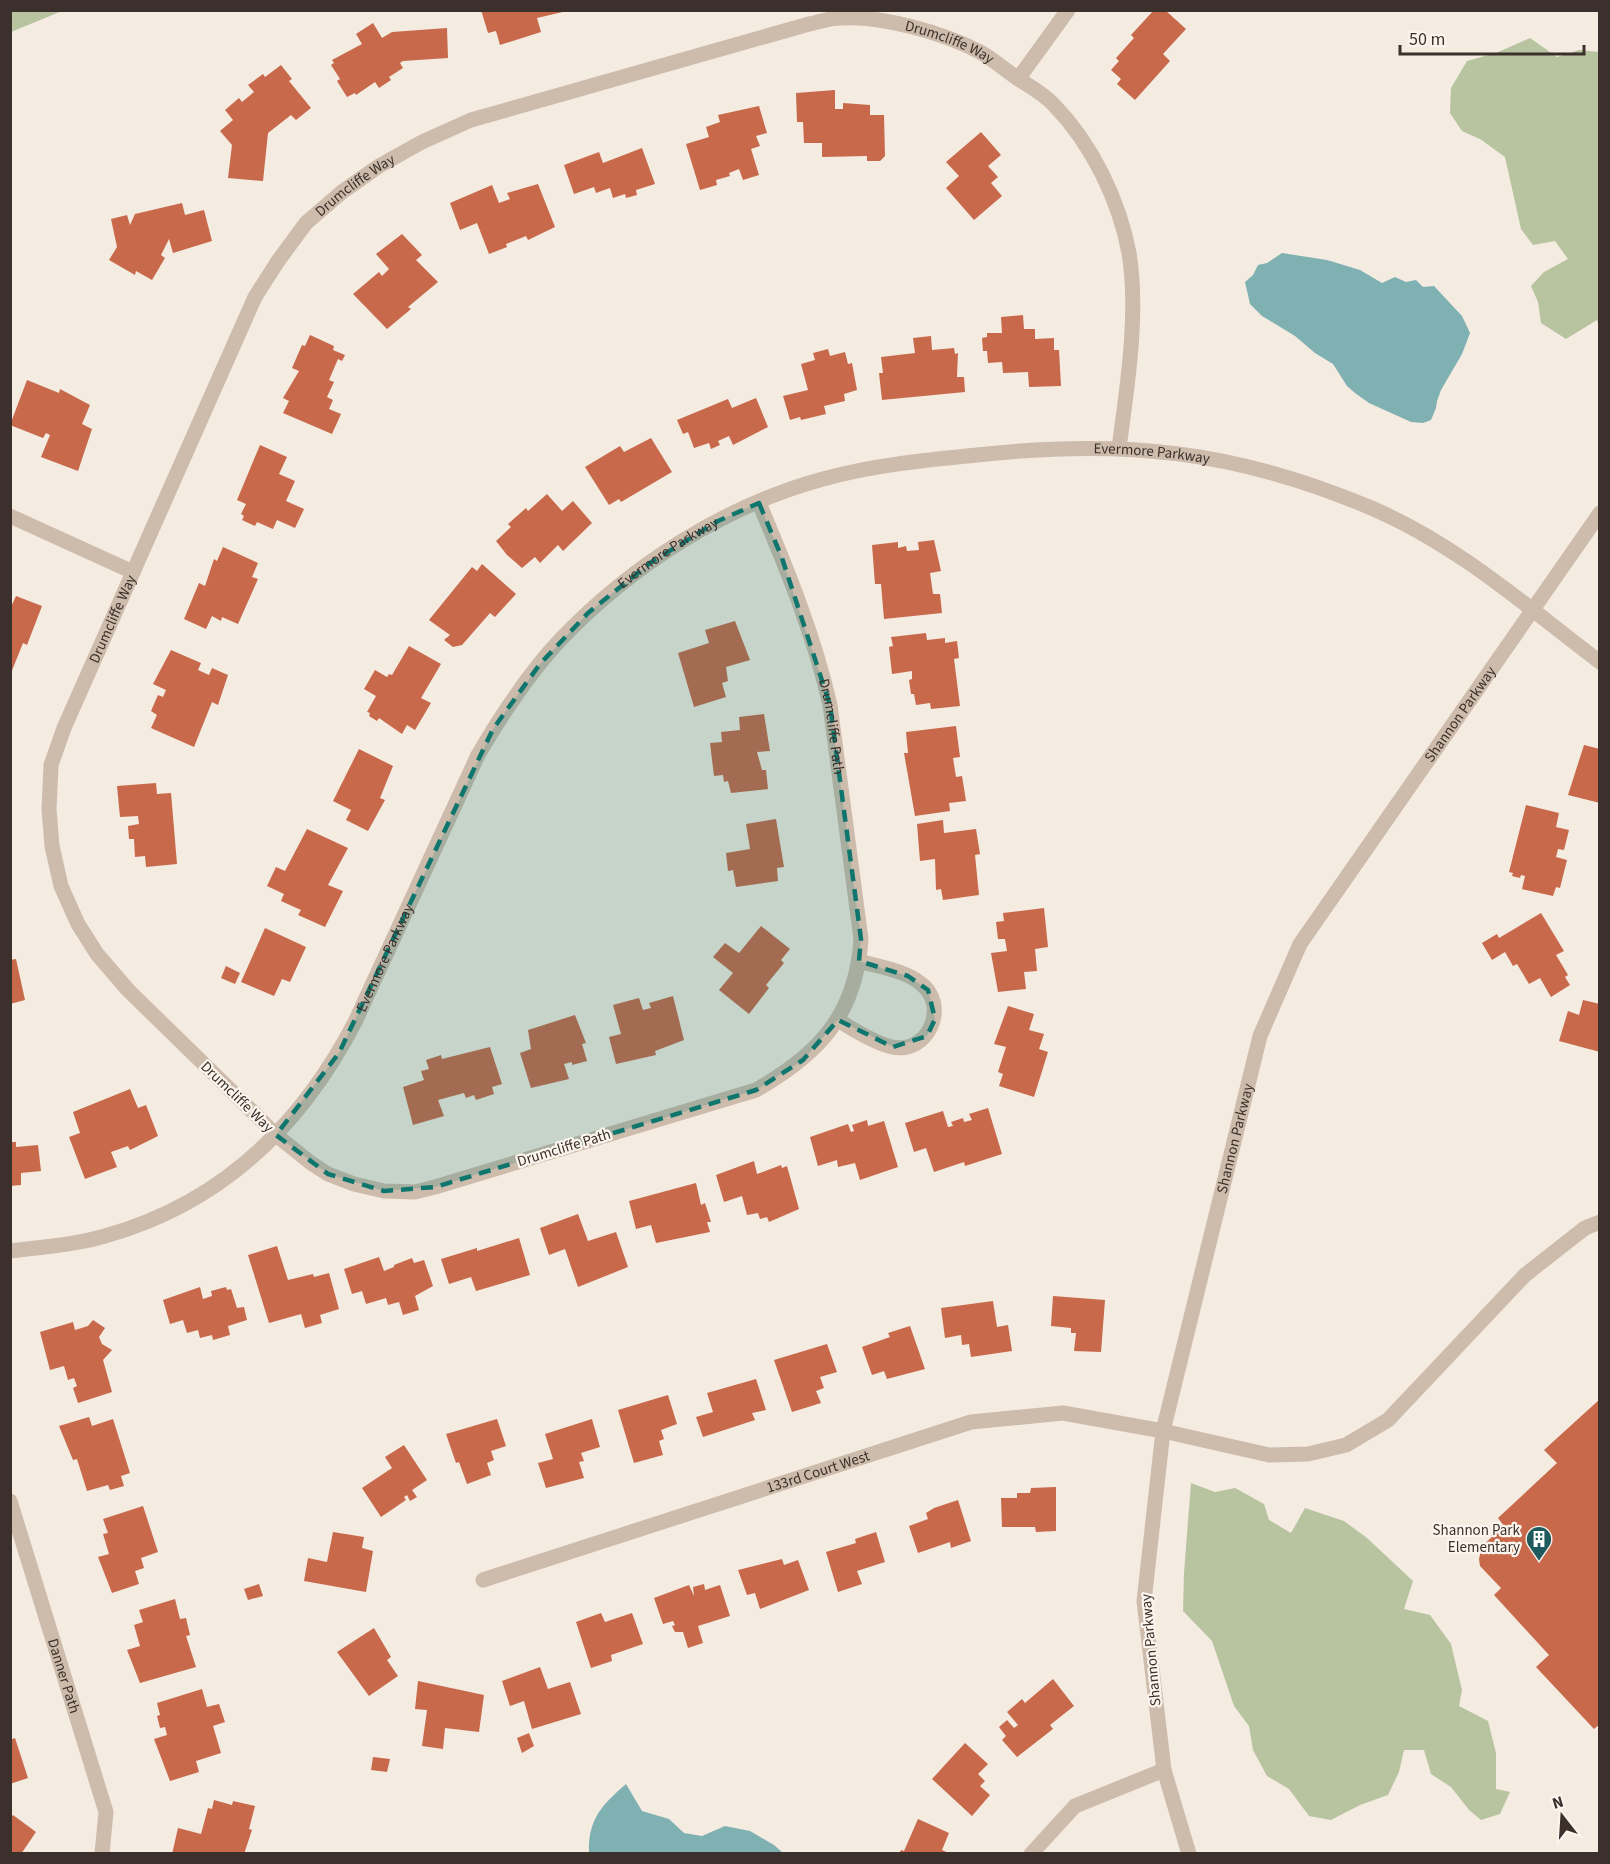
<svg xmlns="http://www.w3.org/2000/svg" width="1610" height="1864" font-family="'Source Sans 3',sans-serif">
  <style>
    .green { fill: #b8c4a0 }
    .water { fill: #7fb0b2 }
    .building { fill: #c8694b }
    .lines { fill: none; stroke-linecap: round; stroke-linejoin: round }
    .minor { stroke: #cdbbac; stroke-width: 15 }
    .marked { fill: #0f766e; fill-opacity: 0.2; stroke: #0f766e; stroke-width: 4.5; stroke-dasharray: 12 8; stroke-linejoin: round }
    .labels { text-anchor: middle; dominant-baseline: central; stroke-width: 4.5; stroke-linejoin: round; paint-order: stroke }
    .street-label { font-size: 15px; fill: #3b302b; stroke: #fbf5ee }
    .poi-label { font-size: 15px; fill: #3b302b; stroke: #fbf5ee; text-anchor: end }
  </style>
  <rect width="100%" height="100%" fill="#f4ebe1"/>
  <path class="green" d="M11,10h51v1l-51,21z
    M1530,38l27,19 22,-7 20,2v274l-2,-6 -31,19 -25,-16 -3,-21 -7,-16 13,-14 24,-13 -13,-18 -22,4 -12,-16 -16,-72 -25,-18 -18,-8 -12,-18 1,-25 16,-27 29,-8z
    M1191,1483l24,9 20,-4 29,16 5,16 22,13 14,-25 39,13 23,17 46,43 -9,28 26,6 21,29 11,46 -3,16 29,15 8,32v36l14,3 -10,22 -19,6 -12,-10 -18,-23 -20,-13 -7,-24h-20l-5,22 -11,23 -28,10 -29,15 -22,-4 -20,-27 -22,-13 -14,-26 -4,-24 -15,-20 -22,-65 -29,-30 1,-38z"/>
  <path class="water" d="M1282,253l45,7 33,10 22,13 13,-6 11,5 10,-2 7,7 11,-1 28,30 8,17 -8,21 -21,36 -4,11 -1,7 -5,12 -8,3 -12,-1 -42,-19 -14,-10 -8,-7 -14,-22 -18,-11 -20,-17 -33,-20 -12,-12 -5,-22 8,-7 5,-10 9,-2z
    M626,1784l16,27 27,8 15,14 18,3 23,-10 25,5 24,14 9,8h-194c-1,-34 13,-48 37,-69z"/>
  <path class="building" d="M481,10h86v1l-30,7 4,14 -41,13 -4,-14 -8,2z
    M1154,10h11l21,19 -23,25 7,7 -35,39 -18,-16 4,-5 -10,-9 8,-9 -3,-3 18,-20 -3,-3z
    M373,23l9,15 10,-6 55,-4 1,30 -45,3 -3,2 3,5 -14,9 2,3 -12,8 -4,-6 -19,13 -1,-2 -8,4 -10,-16 3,-2 -9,-14 3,-2 -2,-3 30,-16 -6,-10z
    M281,65l11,14 -3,2 22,27 -15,12 -5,-5 -23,18 -5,48 -35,-3 4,-33 -12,-14 13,-11 -8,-10 14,-12 3,4 12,-10 -6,-7 15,-11 2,3z
    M835,90v19h8v-6l27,2v10h14l1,41 -5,5h-13v-5l-45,1v-14h-18l-1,-21h-6l-1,-29z
    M759,106l8,27 -11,3 4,10 -9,3 8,26 -16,5 -4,-11 -10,4 1,3 -14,4 1,5 -17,5 -14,-46 23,-7 -3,-10 14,-5 -2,-7z
    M981,132l20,23 -13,11 10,11 -7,6 11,13 -28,24 -28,-32 13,-12 -13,-14z
    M642,148l13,36 -19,6 1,5 -11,3 -1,-4 -12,4 -3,-10 -14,5 -2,-6 -20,7 -10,-29 35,-13 4,11z
    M538,184l17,43 -27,13 -2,-4 -20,8 1,3 -18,7 -12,-31 -17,7 -10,-27 42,-18 7,18 11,-4 -3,-6z
    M182,203l3,12 19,-5 8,31 -39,12 -4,-14 -8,16 4,3 -13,22 -16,-9 -1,4 -26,-15 8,-13 -6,-28 16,-4 3,10 5,-11z
    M402,234l20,21 -6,5 22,22 -30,25 3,2 -24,20 -34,-35 26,-22 3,4 7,-7 -13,-15z
    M1023,315l1,14h11v10l19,-1v12h5l2,36 -32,1 -1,-15 -25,1 -1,-11 -14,1 -1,-12h-4l-1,-13 5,-1v-4h15l-1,-16z
    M310,335l24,11 -1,4 12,5 -3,6 -4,-2 -9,21 5,2 -7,15 6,3 -4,9 12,5 -9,20 -49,-21 6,-12 -6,-3 16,-27 -7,-3 10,-23 3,1z
    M931,336l1,14 22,-2 1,6 3,-1 -1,24h7l1,15 -83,8 -3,-27h4l-2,-16 34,-4 -2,-15z
    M828,349l2,7 15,-4 3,12 4,-1 5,27 -13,4 1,7 -21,5 2,8 -25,6 -1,-3 -10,3 -7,-24 25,-6 -7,-26 14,-4 -2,-7z
    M27,380l32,13 1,-4 30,16 -8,19 10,5 -14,42 -37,-14 9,-22 -4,-2 -3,5 -33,-13z
    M756,398l12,29 -35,18 -4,-9 -11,5 2,4 -9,4 -2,-6 -15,5 -6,-16 -5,2 -6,-14 51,-21 4,9z
    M651,438l21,34 -51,30 -2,-3 -10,6 -24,-38 35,-21 4,6z
    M260,445l27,12 -8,17 16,7 -9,20 18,8 -9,19 -18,-8 -4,9 -16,-7 -2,4 -13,-6 2,-4 -3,-2 5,-10 -9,-4z
    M547,494l15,17 11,-10 19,22 -29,28 -5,-6 -18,18 -5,-6 -13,11 -15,-13 -11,-14 15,-14 -3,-3 18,-16 2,3z
    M934,540l7,31 -11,2 3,21h7l2,19 -58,6 -3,-35h-6l-3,-39 26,-3v6l8,-2 1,5 12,-1 -1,-8z
    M223,547l35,16 -6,14 6,2 -20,45 -16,-7 -1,4 -9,-5 -6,13 -22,-10 15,-36 6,3 9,-27 3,2z
    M482,564l34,30 -21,23 -5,-4 -28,32 -9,2 -9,-7 6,-5 -21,-15 43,-53 5,4z
    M16,596l26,10 -15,39 -4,-2 -12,30 -1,-64z
    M735,621l15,39 -24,7 2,14 -6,2 4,14 -32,10 -16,-54 31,-10 -4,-13z
    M926,633l1,7 18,-2v5l12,-2 2,17 -5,1 6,47 -29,3 -1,-6 -14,2 -2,-11h-3l-2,-14 3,-1v-8l-20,3 -3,-27 4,-1 -2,-9z
    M409,646l32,18 -20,34 10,5 -16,27 -8,-5 -5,9 -23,-16 -2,3 -8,-5 1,-3 -3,-1 9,-16 -12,-7 11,-19 12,7 2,-3 3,1z
    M171,650l30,13 -3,7 11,5 3,-7 16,7 -10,30 -6,-3 -18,45 -43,-19 6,-13 -6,-4 7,-16 5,2 3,-7 -13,-6z
    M764,714l6,37 -13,1 5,18h4l2,19 -37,4 -3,-12 -4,1 -1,-7 -9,1 -4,-33 12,-1 -1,-10 19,-2 -1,-13z
    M956,726l4,31 -7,1 3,19 6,-1 4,25 -17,2 1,8 -35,5 -11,-63h4l-2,-21z
    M1584,745l16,4v54l-32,-8z
    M359,749l34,17 -13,32 5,2 -17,31 -22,-11 5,-10 -18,-9z
    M156,783l1,11 14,-1 6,71 -31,3 -1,-11 -10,1 -1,-18h-5l-1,-13 11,-2 -1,-8 -18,1 -3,-31z
    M1526,805l33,8 -3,14 13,3 -5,20 -6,-1 -2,8 11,3 -7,28 -4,-1 -3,9 -31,-7 3,-13 -4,-1 -1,3 -8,-2 1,-3 -4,-1z
    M776,819l8,48 -7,1 1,13 -42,6 -3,-17 -5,1 -2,-18 24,-4 -4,-25z
    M943,820l1,13 32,-4 4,25 -5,1 4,40 -36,5 -2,-11 -5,1 -1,-31 -15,2 -3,-37z
    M307,829l41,19 -20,37 15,6 -18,36 -27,-12 3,-5 -20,-9 3,-7 -17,-8 9,-19 9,4z
    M1044,908l4,39 -13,2 2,22 -13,1 2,17 -28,3 -7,-39 16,-2 -2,-12h-7l-2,-17 8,-1 -1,-8z
    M1541,913l23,38 -8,4 12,20 -3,2 5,8 -19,12 -11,-19 -11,6 -12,-20 -4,2 -8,-14 -13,8 -10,-17 15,-9 2,4z
    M761,926l29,23 -9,11 3,3 -18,22 3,3 -20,26 -30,-24 14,-17 -20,-16 12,-14 14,10z
    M265,928l41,19 -16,35 -8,-3 -8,17 -33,-14z
    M16,959l9,41 -15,4v-44z
    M226,966l14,7 -5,11 -14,-6z
    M673,996l11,44 -29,11 1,4 -40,9 -7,-27 12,-3 -8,-29 26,-7 4,12 8,-2 -2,-5z
    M1583,1000l17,4v48l-41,-11 9,-30 11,4z
    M1008,1006l26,8 -5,16 15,4 -5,15 9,3 -14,45 -35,-11 4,-12 -5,-2 8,-25 -12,-3z
    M575,1015l11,28 -4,1 5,17 -15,4v-3l-8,2 5,15 -38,9 -11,-35 11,-4 -3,-19z
    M490,1047l12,37 -10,3 2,7 -18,6 -2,-5 -8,3 -2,-5 -26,7 6,16 -31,9 -10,-38 21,-7 -3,-9 8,-2 -3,-9 15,-5 1,4z
    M130,1089l8,19 8,-3 12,31 -28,14 -2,-4 -17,6 6,15 -32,12 -16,-42 11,-4 -7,-21z
    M988,1108l14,46 -37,12 -1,-4 -30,10 -8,-24 -12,4 -9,-29 38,-12 5,16 5,-1 -2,-4 12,-4 1,4 8,-2 -3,-6z
    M867,1120l1,6 16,-5 14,46 -38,13 -5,-17 -17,4 -1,-7 -19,6 -8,-29 38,-13 3,8 3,-1 -2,-6z
    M10,1142h6v5l22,-2 3,26 -20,2v12l-11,1z
    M754,1161l3,13 24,-9 1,3 5,-2 12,43 -30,13 -2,-5 -7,2 -2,-6 -11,2 -5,-19 -18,6 -8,-27z
    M696,1183l5,22 4,-2 6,19h-4l3,10 -54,11 -5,-18 -15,4 -7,-28z
    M578,1214l10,27 28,-9 12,35 -50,20 -13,-38 -16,6 -9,-27z
    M519,1238l11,37 -54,16 -5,-14 -22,7 -8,-25 36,-11v3z
    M277,1246l11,34 25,-6 1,3 15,-4 10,36 -19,6 2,8 -17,5 -4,-14 -32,9 -21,-68z
    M379,1257l5,14 10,-4v-2l18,-7 2,5 10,-3 9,26 -18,10 4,14 -16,5 -4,-13 -11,3 -2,-7 -20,6 -4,-13 -10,3 -8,-25z
    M200,1287l3,12 9,-3 -1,-5 15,-4 1,3 4,-1 6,19 7,-1 3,13 -19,6 2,9 -17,5 -1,-5 -12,3 -2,-8 -11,3 -4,-13 -13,4 -7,-24z
    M1053,1296l52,4 -4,52 -27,-1 2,-18h-5v-5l-20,-2z
    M993,1301l4,26 11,-2 4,26 -41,6 -2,-13 -7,1 -1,-10 -16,3 -4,-30z
    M93,1320l12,8 -6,9 3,7 10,6 -9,10 9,32 -34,11 -5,-15 4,-2 -3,-8 -6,2 -4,-14 -14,4 -10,-38 33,-10 2,8 13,-4z
    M910,1326l15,43 -38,10 -3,-8 -12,4 -10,-28 28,-10 -2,-4z
    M827,1344l10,28 -17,5 4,11 -8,3 5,12 -29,9 -18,-52z
    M756,1379l10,31 -14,3 3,7 -52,17 -7,-20 17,-5 -6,-19z
    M668,1395l9,29 -16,6 3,9 -5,2 4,14 -29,8 -16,-53z
    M1600,1399v325l-6,5 -58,-62 13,-12 -55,-60 7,-7 -21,-22 -1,-7 3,-13 22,-20 -6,-8 59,-55 -13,-13z
    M89,1417l3,9 21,-7 17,54 -9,3 3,10 -14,4 -2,-5 -21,6 -10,-32 -4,1 -14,-34z
    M497,1419l9,27 -15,5 3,9 -7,3 4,12 -24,9 -8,-22 -3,1 -10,-29z
    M592,1419l8,28 -19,6 3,8 -5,1 5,16 -38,10 -8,-25 15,-4 -8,-25z
    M404,1445l23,35 -15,10 5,7 -7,4 -3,-6 -3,2 2,3 -25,17 -19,-29 30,-20 -7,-11z
    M1056,1487v44l-20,1 -1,-5h-33l-1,-29h16v-5h13l1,-5z
    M958,1500l13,41 -20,7 -1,-6 -32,11 -9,-27 19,-7 -2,-6 8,-5z
    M143,1506l15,46 -17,6 3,10 -9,3 4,13 -27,9 -14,-36 11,-3 -6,-20 5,-1 -5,-14z
    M333,1532l31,5 -2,11 11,3 -7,41 -62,-11 4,-23 19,4z
    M876,1532l9,30 -28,9 5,13 -24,8 -12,-40 30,-9 -1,-4z
    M782,1559l2,6 14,-5 11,30 -49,19 -5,-16 -8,2 -9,-25z
    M259,1584l4,12 -15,4 -4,-11z
    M704,1584l1,6 15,-5 10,31 -32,10 5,17 -15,5 -5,-16h-8l-3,-6 3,-1 -2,-4 -10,3 -9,-26 35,-13 5,11 -1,-9z
    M175,1599l5,20 6,-1 4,17 -4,1 10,31 -56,16 -13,-33 13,-4 -6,-21 9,-3 -4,-12z
    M601,1613l4,9 27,-9 11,31 -32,11 1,6 -21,7 -15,-46z
    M374,1628l17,29 -4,3 11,16 -29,20 -32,-44z
    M540,1667l8,22 22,-7 11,32 -49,15 -8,-28 -14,5 -8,-25z
    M1053,1679l21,27 -24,19 3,4 -36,28 -15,-17 4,-4 -7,-9 8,-7 7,8 4,-3 -11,-13 15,-13 3,4z
    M418,1681l66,14 -5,37 -34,-4 -2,21 -21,-3 5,-36 -12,-1z
    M202,1689l5,18 12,-3 6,18 -12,4 8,27 -25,8 3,11 -29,9 -16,-42 13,-4 -2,-8 -5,1 -3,-12 3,-1 -3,-12z
    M529,1733l5,13 -12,7 -5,-15z
    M15,1738l13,40 -18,6v-44z
    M965,1743l23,21 -10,10 7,7 -5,5 10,9 -18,21 -40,-37z
    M373,1757l17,2 -3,13 -16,-2z
    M214,1800l18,5 1,-4 22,5 -6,23 3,1 -8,24h-72l6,-26 23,6 7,-26 4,1z
    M13,1815l23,17 -15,22h-11v-35z
    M918,1819l31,14 -7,17 9,4h-52l2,-4 3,1z"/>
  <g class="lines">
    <g class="minor">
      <path d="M1018,79l50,-69"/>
      <path id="s1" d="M759,503c28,66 55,132 71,202l31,234c-5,76 -42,115 -105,151l-321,97 -20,5 -31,-1 -30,-7 -26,-10 -17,-11 -35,-28 -20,-20 -128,-125 -31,-36 -19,-30 -17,-38 -9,-40 -3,-37 2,-44 13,-37 191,-431 23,-36 28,-38 36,-31 37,-26 43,-24 49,-22 338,-96c10,-2 21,-6 31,-6 41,-3 104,15 140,34 13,7 25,18 37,26 12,8 27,16 37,27 38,39 65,95 75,148 10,60 -2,135 -10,195"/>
      <path d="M10,516l123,56"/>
      <path d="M838,1020c14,9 37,23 54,27 37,8 58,-43 28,-64 -16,-13 -41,-16 -61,-22"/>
      <path id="s2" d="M10,1251c32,-4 64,-6 95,-15 115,-32 196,-110 250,-214l123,-267c24,-41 51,-82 83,-116 71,-74 163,-133 262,-160 51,-14 102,-19 154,-24 144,-16 257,-5 392,52 86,36 157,99 231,155"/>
      <path id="s3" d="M10,1501l96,311 -4,42"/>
      <path id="s4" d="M483,1580l488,-158 92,-9 100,18 106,24 39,-1 38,-9 42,-25 137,-145 60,-47 15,-6"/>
      <path d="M1031,1854l44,-48 89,-36"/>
      <path id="s5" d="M1189,1854l-25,-84 -20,-169 19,-170 97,-395 40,-92 300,-431"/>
    </g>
  </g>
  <path class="marked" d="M759,503l23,55 48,147 31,234 -2,22 49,15 20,14 7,29 -8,17 -34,11 -55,-27 -35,40 -47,30 -321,97 -51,4 -56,-17 -52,-39 63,-82 154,-324 47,-65 48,-51 62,-50 68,-42z"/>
  <defs>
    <g id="building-pin" transform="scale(1.35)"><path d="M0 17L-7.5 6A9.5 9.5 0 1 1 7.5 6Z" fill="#1f5a5e" stroke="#fbf5ee"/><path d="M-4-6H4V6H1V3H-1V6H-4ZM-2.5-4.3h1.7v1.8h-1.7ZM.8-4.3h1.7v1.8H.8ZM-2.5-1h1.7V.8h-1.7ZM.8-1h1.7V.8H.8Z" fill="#fff"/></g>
  </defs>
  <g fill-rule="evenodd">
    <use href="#building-pin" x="1539" y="1539"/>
  </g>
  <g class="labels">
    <g class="street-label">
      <text stroke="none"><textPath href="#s1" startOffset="2901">Drumcliffe Way</textPath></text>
      <text stroke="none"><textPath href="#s1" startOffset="2271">Drumcliffe Way</textPath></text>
      <text stroke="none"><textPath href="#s2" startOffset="1514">Evermore Parkway</textPath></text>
      <text stroke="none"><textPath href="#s2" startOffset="1010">Evermore Parkway</textPath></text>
      <text stroke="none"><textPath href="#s1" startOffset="1767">Drumcliffe Way</textPath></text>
      <text stroke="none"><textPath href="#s5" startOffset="1216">Shannon Parkway</textPath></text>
      <text stroke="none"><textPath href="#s1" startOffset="236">Drumcliffe Path</textPath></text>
      <text stroke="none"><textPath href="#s2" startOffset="506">Evermore Parkway</textPath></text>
      <text transform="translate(237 1097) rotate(44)">Drumcliffe Way</text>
      <text stroke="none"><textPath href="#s5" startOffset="730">Shannon Parkway</textPath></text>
      <text transform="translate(564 1148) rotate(-17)">Drumcliffe Path</text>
      <text stroke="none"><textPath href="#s4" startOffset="352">133rd Court West</textPath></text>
      <text transform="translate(1151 1650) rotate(-95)">Shannon Parkway</text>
      <text stroke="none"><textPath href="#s3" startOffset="183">Danner Path</textPath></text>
    </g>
    <g class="poi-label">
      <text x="1520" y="1530">Shannon Park<tspan x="1520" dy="17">Elementary</tspan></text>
    </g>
  </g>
  <rect width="1610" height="1864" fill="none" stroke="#3b302b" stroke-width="24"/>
  <g transform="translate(1562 1816) rotate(343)" stroke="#fbf5ee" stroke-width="4.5" paint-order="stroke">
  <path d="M0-4.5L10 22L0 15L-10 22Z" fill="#3b302b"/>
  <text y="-9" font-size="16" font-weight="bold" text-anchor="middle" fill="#3b302b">N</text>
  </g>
  <path d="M1400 45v9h184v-9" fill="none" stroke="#3b302b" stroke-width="3"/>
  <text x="1409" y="45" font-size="18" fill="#3b302b" stroke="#fbf5ee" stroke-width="4.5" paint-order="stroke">50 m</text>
</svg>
